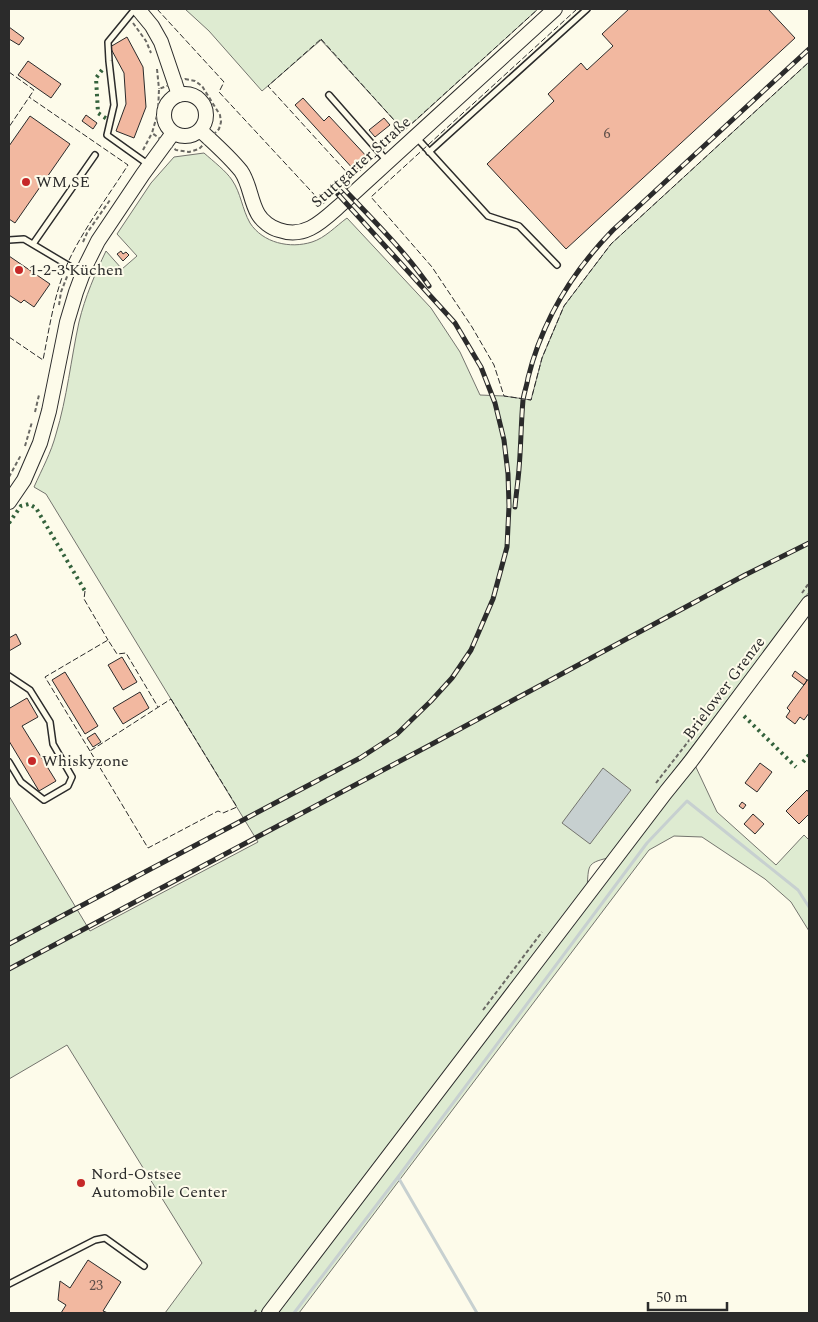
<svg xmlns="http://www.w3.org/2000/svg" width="818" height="1322" font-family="Spectral,serif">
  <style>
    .green { fill: #deebd1; stroke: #74746e }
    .water { fill: #c7d0d0; stroke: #74746e }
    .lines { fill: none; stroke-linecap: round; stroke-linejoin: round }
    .stream { stroke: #c7d0d0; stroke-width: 3 }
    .building { fill: #f2b8a0; stroke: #2b2b2b }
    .lane-casing { stroke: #2b2b2b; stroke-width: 8 }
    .secondary-casing { stroke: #2b2b2b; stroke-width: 16 }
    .path { stroke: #6a6964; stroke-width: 2; stroke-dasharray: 4 2.5; stroke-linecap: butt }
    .lane { stroke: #fdfbea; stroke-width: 5 }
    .secondary { stroke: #fdfbea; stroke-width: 14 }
    .rail-casing { stroke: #2b2b2b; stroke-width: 5 }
    .rail { stroke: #fdfbea; stroke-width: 3; stroke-dasharray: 9; stroke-linecap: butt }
    .hedge { stroke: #34623c; stroke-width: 4; stroke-dasharray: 2.5 4; stroke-linecap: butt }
    .fence { stroke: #2b2b2b; stroke-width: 1; stroke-dasharray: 6 2.5; stroke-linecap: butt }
    .poi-dot { fill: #c62828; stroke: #fdfbea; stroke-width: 2 }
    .labels { text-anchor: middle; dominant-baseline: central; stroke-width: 4; stroke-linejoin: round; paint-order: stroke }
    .number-label { font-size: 14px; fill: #5d4e48 }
    .street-label { font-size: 16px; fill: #2b2b2b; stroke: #fdfbea }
    .poi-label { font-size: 16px; fill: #2b2b2b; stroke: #fdfbea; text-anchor: start }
  </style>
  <rect width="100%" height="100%" fill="#fdfbea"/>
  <path class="green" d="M185,9h353l-134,122 -83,-91 -59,51 -53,-60z
    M809,62v530l-201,266c-22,5 -19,8 -21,29l-325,426h-97l37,-50 -135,-218 -58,34v-283l81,135 168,-89 -212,-348 -12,-7c8,-18 17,-34 22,-53 11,-36 15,-75 23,-112 6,-25 16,-48 27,-71l16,18 15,-13 -20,-22 34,-51 23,-26 30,-4c9,8 22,18 28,27 9,13 10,29 18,43 13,20 40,26 62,19 13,-4 24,-16 35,-24l84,90 29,44 20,43 24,1 27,4 11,-42 22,-52 47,-62z
    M694,763l23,49 59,53 28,-30 5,5v91l-18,-29 -26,-23 -63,-42 -28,-1 -25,14 -350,463h-21z"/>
  <path class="water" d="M603,768l28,22 -41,54 -28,-21z"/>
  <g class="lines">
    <path class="stream" d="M294,1313l104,-136
      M477,1313l-79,-136 249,-334 40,-42 111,89 11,17"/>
  </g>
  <path class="building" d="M629,9h139l27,29 -229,211 -79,-85 67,-63 -6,-7 33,-31 6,7 26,-24 -11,-12z
    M9,27l15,11 -5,7 -10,-6z
    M127,37l16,30 3,40 -12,31 -18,-7 10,-27 -2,-31 -14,-26z
    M28,61l33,23 -10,14 -33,-23z
    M303,98l21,23 5,-5 40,43 -14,12 -60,-66z
    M86,115l11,8 -4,6 -11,-8z
    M30,116l40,28 -55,79 -6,-4v-73z
    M384,118l6,7 -15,12 -6,-7z
    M121,251l2,3 3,-2 3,3 -6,6 -6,-7z
    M9,256l41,28 -16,23 -10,-7 -3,3 -12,-8z
    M16,634l5,10 -12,7v-13z
    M122,657l15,25 -14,8 -15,-25z
    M795,671l12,9 -3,5 -12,-9z
    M65,672l33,54 -13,8 -33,-54z
    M809,678v35l-5,7 -4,-3 -5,7 -9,-7 4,-6 -3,-3z
    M140,692l9,16 -26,16 -10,-16z
    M27,698l11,19 -16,9 34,55 -17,10 -30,-50v-35l1,2z
    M95,733l6,9 -8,5 -6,-9z
    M760,763l12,9 -15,20 -12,-9z
    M807,790l2,3v21l-10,10 -13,-13z
    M742,802l4,3 -3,4 -4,-3z
    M753,814l11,10 -9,10 -11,-10z
    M88,1260l33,22 -18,29 5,2h-47l5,-8 -8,-5 2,-19 10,7z"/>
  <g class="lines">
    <g class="lane-casing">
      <path id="lane" d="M135,9l-27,33 1,19 5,44 -7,30 42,30
        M329,95l58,66
        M416,137l72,79 31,10 38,39
        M429,152l158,-143
        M9,240l15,-1 57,34
        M33,244l62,-89
        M9,676l21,14 20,32 3,22 19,33 -4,9 -24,14 -23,-18 -12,-20
        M9,1284l86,-44 10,-2 39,28"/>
    </g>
    <g class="secondary-casing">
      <path id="secondary" d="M138,9l14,17 9,16 18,53
        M164 115a21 21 0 1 1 42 0a21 21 0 1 1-42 0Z
        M200,130c14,13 29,26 41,41 9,13 9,29 17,43 4,7 13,14 21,16 28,10 46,-12 66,-29l210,-192
        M9,502l15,-22 16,-37 9,-32 18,-89 9,-30 10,-27 12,-24 45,-67 30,-41
        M269,1313l397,-521 25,-31 118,-158"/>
    </g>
    <path class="path" d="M133,23l13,18 5,12
      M157,69l2,20
      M185,79l10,2 7,5 18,29 1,7 -2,7 -20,20 -10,3 -13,-2 -24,-17 6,-21 1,-23z
      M143,150l9,-17
      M83,242l4,-9 23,-33
      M59,305l2,-13 7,-18
      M35,412l4,-17
      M25,446l7,-24
      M9,477l12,-22
      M802,593l7,-10
      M656,783l52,-67
      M483,1010l59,-78
      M254,1313l3,-4"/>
    <use href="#lane" class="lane"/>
    <use href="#secondary" class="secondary"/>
    <g class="rail-casing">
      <path id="rail" d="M342,187c30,32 62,63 87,99
        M515,507c1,-12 3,-25 4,-38 2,-23 2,-46 4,-69 1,-7 4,-15 5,-22 14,-57 44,-106 85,-148l196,-181
        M9,944l351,-186 37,-24 34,-33 21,-23 19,-28 22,-51 14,-52 2,-41 -1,-32 -4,-34 -9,-37 -14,-36 -26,-44 -119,-131
        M9,969l423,-225 313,-169 64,-32"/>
    </g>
    <use href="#rail" class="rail"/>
    <path class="hedge" d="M102,70l-6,8 2,35 9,6
      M9,523l12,-17 8,-2 7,4 49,83
      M744,716l52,51
      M803,762l6,-7"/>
    <path class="fence" d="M157,9l67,73 -5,10 104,112 215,-195
      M577,9l-206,188 61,70 40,60 22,38 10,31 27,4 11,-42 22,-52 47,-62 198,-182
      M321,39l83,92 -52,47 -84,-92z
      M9,72l25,18 -25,37
      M9,337l34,23c7,-35 12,-72 28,-104 16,-32 38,-61 57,-91l-99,-68
      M85,591l-1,8 24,41
      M171,699l66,108 -14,6 -5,-2 -70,37 -58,-97z
      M90,751l-45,-74 63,-37 9,14 9,-1 32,54"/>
  </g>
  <g class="poi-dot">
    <circle cx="26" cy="182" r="5"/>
    <circle cx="19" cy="270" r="5"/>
    <circle cx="32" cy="761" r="5"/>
    <circle cx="81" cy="1183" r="5"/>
  </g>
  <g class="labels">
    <g class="number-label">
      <text x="607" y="133">6</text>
      <text x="96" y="1285">23</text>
    </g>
    <g class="street-label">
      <text transform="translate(361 162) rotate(-42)">Stuttgarter Straße</text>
      <text transform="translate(724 688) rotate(-53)">Brielower Grenze</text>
    </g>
    <g class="poi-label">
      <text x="36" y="182">WM SE</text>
      <text x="29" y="270">1-2-3 Küchen</text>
      <text x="42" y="761">Whiskyzone</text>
      <text x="91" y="1174">Nord-Ostsee<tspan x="91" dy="18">Automobile Center</tspan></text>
    </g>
  </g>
  <rect width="818" height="1322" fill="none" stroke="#2b2b2b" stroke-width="20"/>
  <path d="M648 1302v8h79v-8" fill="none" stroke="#2b2b2b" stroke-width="2.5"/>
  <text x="656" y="1302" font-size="15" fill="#2b2b2b" stroke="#fdfbea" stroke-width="4" paint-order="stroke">50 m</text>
</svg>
